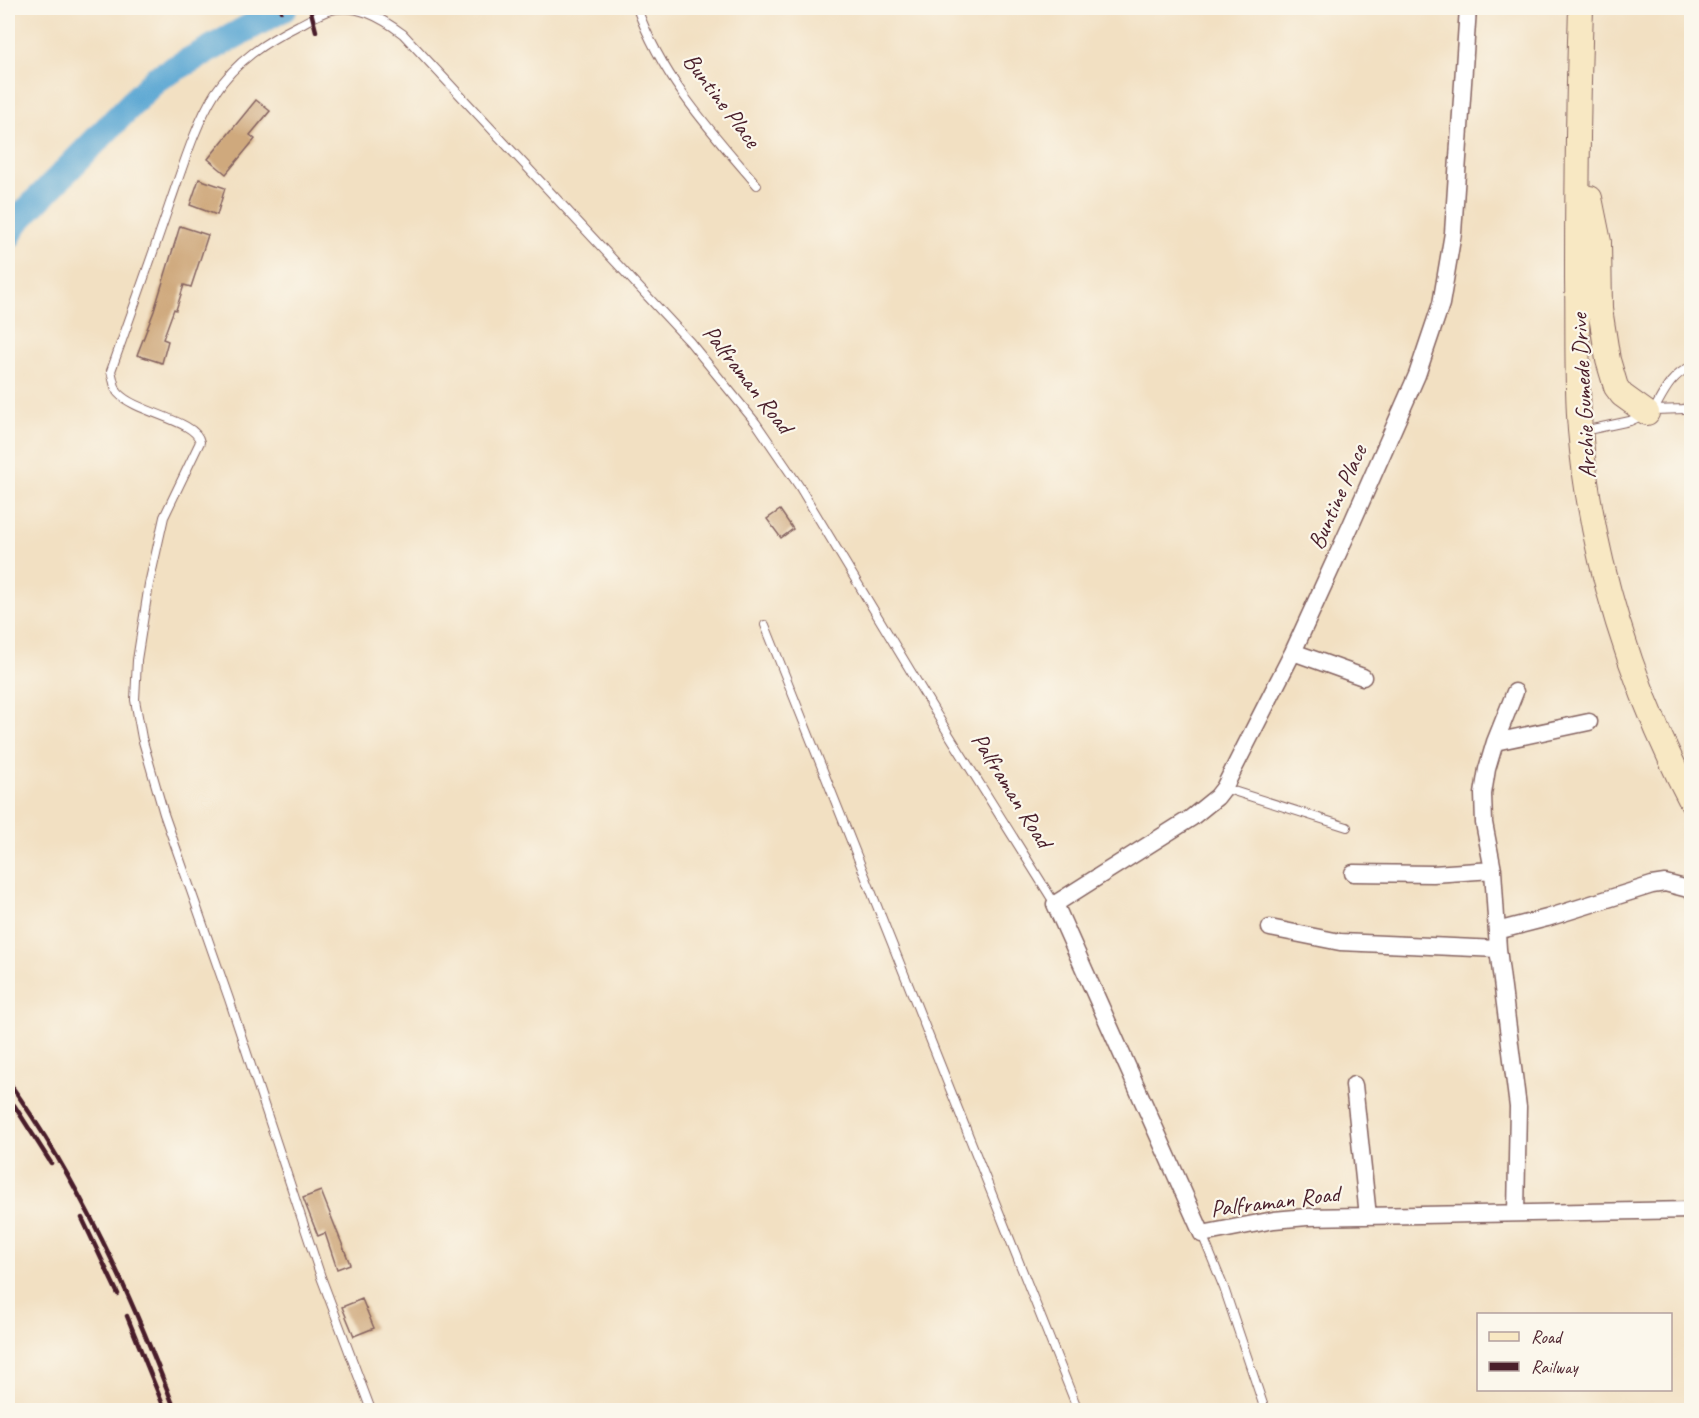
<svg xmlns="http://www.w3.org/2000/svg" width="1699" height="1418" font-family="Caveat,sans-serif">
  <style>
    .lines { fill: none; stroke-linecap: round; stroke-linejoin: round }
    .river { stroke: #5ba7d3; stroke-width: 27 }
    .building { fill: #cfa97d }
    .lane-casing { stroke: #856360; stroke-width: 10 }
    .street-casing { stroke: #856360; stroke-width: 19 }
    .secondary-casing { stroke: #856360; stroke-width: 26 }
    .lane { stroke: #fff; stroke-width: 8 }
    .street { stroke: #fff; stroke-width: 16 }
    .secondary { stroke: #f8e8c3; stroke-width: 24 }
    .rail { stroke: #4a1f2b; stroke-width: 4.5 }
    .labels { text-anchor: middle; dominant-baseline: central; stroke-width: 4.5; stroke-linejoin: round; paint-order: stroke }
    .street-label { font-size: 24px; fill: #4a1f2b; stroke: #fbf7ec }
  </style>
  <rect width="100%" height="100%" fill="#fbf7ec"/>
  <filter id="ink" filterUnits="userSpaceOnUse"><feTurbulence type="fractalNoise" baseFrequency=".0167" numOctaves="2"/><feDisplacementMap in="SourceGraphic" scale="12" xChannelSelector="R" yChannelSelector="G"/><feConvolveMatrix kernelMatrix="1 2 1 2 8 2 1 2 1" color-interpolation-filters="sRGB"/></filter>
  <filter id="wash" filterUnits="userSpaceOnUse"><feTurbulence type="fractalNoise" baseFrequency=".008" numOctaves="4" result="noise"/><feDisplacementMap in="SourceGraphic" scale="24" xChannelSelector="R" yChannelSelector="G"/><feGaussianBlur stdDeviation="1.35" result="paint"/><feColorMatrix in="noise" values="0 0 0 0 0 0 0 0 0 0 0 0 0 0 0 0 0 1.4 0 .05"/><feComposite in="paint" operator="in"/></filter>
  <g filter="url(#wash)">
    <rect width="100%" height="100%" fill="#f2e0c2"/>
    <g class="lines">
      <path class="river" d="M8,236l8,-14 140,-143 128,-71"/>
    </g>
    <g id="blocks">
      <path class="building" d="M256,100l14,11 -20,24 5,4 -29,35 -18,-15z
        M199,179l26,9 -8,27 -27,-10z
        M180,226l28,9 -17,52 -7,-2 -8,25 -2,-1 -11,30 5,2 -6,22 -25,-8 17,-44z
        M780,510l13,19 -12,9 -14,-19z
        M321,1191l29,73 -13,5 -12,-36 -7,3 -15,-38z
        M362,1299l12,29 -20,8 -12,-29z"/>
    </g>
  </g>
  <g filter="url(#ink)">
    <use href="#blocks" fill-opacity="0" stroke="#856360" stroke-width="1.5"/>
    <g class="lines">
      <g class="lane-casing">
        <path id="lane" d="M637,8c25,70 73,122 120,177
          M1654,410c10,-18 17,-35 38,-44
          M1583,431l47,-10 24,-11 30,-1 8,-6
          M765,625l313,785
          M1224,788l123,39
          M1202,1234l22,54 41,122
          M371,1410l-50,-133 -92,-278 -65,-185 -22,-76 -7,-38 2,-40 12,-76 15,-67 36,-75c-3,-22 -64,-29 -82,-49 -4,-5 -5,-16 -7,-22 20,-56 40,-112 59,-168 12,-34 26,-80 45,-110 21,-32 50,-51 84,-68 9,-4 19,-11 29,-14 27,-9 54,7 75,23l287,308 66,81 43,63 149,247 107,171"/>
      </g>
      <g class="street-casing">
        <path id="street" d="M1468,8l-15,225 -12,71 -24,71 -66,150 -58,127 -69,136 -7,9 -26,21 -136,86 147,330 72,-14 33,-3 385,-7
          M1293,652l70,25
          M1515,692l-20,50 -8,27 -4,25 1,29 9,47 5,79 20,158 -2,106
          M1495,742l94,-20
          M1353,873l80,1 60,-4
          M1270,928l70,14 158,7
          M1497,931l50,-13 105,-33 13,-2 27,7
          M1354,1085l14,131"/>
      </g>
      <g class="secondary-casing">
        <path id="secondary" d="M1581,8c-3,91 -4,181 -4,272 1,50 -1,100 3,150 11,129 52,258 112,373
          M1590,198l9,44 1,67 8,51 8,27 6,8 25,18"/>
      </g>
      <use href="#lane" class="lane"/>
      <use href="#street" class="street"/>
      <use href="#secondary" class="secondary"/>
      <path class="rail" d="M281,8v3
        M310,8l6,23
        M8,1081c72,101 123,213 167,329
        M14,1105l37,58
        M82,1218l36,76
        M127,1316l38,94"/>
    </g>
  </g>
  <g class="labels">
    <g class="street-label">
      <text transform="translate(722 100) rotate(53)">Buntine Place</text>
      <text transform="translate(748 379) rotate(52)">Palframan Road</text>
      <text transform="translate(1583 396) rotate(-93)">Archie Gumede Drive</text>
      <text transform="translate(1337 497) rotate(-66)">Buntine Place</text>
      <text transform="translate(1012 790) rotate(58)">Palframan Road</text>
      <text transform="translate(1275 1201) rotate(-7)">Palframan Road</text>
    </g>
  </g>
  <rect width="1699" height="1418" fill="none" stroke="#fbf7ec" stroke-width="30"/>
  <rect x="1477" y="1313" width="195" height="78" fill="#fbf7ec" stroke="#b4a19f" stroke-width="1.5"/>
  <rect x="1489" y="1332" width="30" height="9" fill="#f8e8c3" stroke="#b4a19f" stroke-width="1.5"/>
  <text x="1531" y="1343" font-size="18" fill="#4a1f2b">Road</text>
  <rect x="1489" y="1362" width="30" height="9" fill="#4a1f2b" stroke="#b4a19f" stroke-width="1.5"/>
  <text x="1531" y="1373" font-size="18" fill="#4a1f2b">Railway</text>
</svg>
